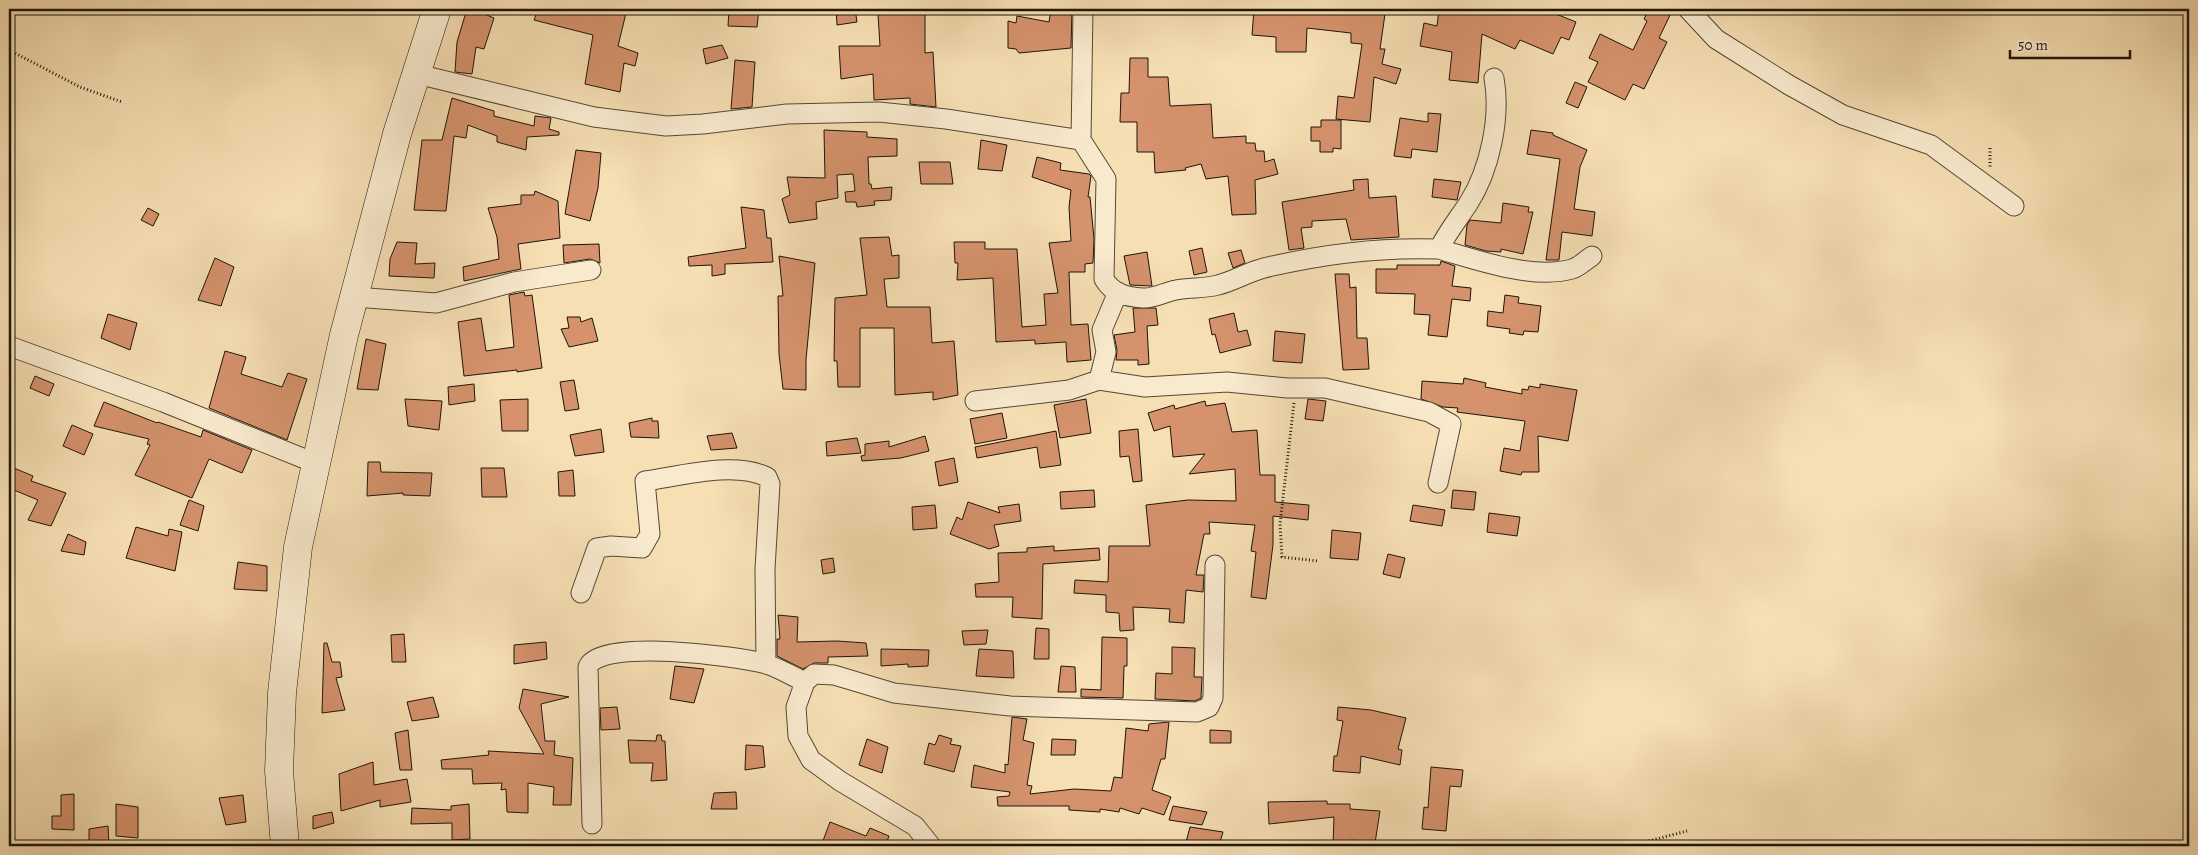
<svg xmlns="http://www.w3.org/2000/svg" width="2198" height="855" font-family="Alegreya,serif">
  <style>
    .building { fill: #d5926c; stroke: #1d150a }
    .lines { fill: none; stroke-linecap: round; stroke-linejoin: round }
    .street-casing { stroke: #534834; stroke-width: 21 }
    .secondary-casing { stroke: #1d150a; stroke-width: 29 }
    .path { stroke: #1d150a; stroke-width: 3; stroke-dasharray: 1 2.5; stroke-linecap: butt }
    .street { stroke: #f9eace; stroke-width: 19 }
    .secondary { stroke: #f9eace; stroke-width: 28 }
  </style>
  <rect width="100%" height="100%" fill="#f6dfb3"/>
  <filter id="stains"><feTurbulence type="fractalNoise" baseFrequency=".004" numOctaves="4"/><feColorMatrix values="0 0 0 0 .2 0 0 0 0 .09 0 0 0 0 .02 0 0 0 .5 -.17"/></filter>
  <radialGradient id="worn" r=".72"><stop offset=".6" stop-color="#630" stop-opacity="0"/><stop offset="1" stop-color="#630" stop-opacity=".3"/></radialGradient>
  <path class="building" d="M467,9h5l22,9 -10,31 -8,-2 -4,27 -17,-2 2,-30z
    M538,9h43l21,5 1,-5h24l-9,37 20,7 -3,13 -11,-3 -4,29 -35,-8 8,-49 -59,-15z
    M729,9h30l-2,18 -29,-1z
    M836,9h19l2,13 -20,3z
    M903,9h22v44l8,-1 3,55 -26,-3v-6l-36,2 -1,-26 -32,5 -2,-33h41l-2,-32 25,-2z
    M1051,9h21l-1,39 -52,5 -3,-4 -8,-1v-27l8,2 1,-7 32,6z
    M1254,9h74l24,2 1,-1 32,4 -5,35h5l-3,15 19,5 -5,15 -22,-7 -4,45 -34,-3 2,-23 16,2 8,-54 -11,-1v-10l-44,-5 -1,24h-30v-15l-24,-2z
    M1439,9h119l-2,5 20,8 -7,18 -8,-3 -8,17 -33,-14 -5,9 -33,-15 -4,49 -29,-3 3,-28 -32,-6 4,-23 13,3z
    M1649,9h24l-14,29 8,4 -23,47 -11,-5 -8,16 -37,-18 10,-20 -9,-4 11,-24 33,16 14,-29 -3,-2z
    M722,45l6,13 -22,6 -3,-15z
    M1130,58h18v19h20l2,29 41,-2 2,34 33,-2v7h9l1,8h8l1,11 9,-3 4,15 -23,6 1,34 -24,1 -4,-39 -22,3 -5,-15 -16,4 1,2 -31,3 -1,-21h-17v-30h-17l1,-29h8z
    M735,60l20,2 -3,45 -21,2z
    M1575,82l12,5 -9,21 -12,-5z
    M452,98l42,13v5l40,10 1,-10 16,2 -2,11 10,3v3l-32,2 -1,13 -29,-8v-6l-29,-11 -2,13 -12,-2 -8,75 -32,-1 8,-70h20z
    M1428,113l13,1 -4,38 -25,-3 -1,9 -17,-2 6,-38 28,4z
    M1321,120h20v29l-8,-1v4h-13v-11h-9v-14h10z
    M824,130l43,2v5l30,2v17l-29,1 1,27h2l1,5 20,-2 -1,13 -17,1 1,4 -18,2 -1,-5h-10l-1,-10 10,-1 -2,-17 -16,1 1,23 -22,4 1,17 -28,4 -7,-24 8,-4 -3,-18 38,1z
    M1531,130l22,3v2l34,15 -7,17 -6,42 21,3 -3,24 -30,-4 -3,28h-13l14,-101 -33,-5z
    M981,140l26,5 -5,26 -24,-2z
    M576,150l25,3 -3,35 -8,33 -25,-7z
    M1037,157l24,6 -1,7 29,4 2,2 -3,21h2l4,42 -1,24 -8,1v8h-16l2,53 17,-1 3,36 -24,2 -1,-20 -31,2v-4l-39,2 -3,-64 -36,2 1,-17h-3l-1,-21h31v7h32l5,78 24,-2 -2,-31 14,-1 -9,-50 22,-2 -2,-34 2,-17 -39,-13z
    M919,162h31l3,22h-32z
    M1368,179l1,19 27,-2 3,41 -48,3 -5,-21 -34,2v6l-11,1 3,20 -15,2 -7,-48 72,-12 -1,-10z
    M1434,179l27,3 -4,18 -25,-3z
    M535,191l23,10 2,37 -42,6 3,25 -57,12 -1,-14 36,-8 -2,-22 -9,-29 33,-4v-9h13z
    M1503,203l26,4 -1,5h5l-10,42 -22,-5v3l-15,-1 -21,-6 2,-20 3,-5 31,3z
    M741,207l23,3 3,28h4l2,24 -48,2v10l-13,2v-11l-23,1 -1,-9 58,-9z
    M148,208l11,6 -6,12 -12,-6z
    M889,237l3,19 7,-1v23l-15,1 3,28h43l2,36 22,-2 4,54 -25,5v-8l-38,3 -1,-67h-34v59h-22l-1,-26h-3l1,-63 32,-3 -7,-57z
    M397,242l20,1 -2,21 20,-1 -1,15 -45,-2 1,-17z
    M599,244l1,19 -10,-4 -26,4 -1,-18z
    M1202,248l5,24 -13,3 -5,-24z
    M1241,250l4,13 -12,5 -5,-15z
    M1147,252l5,34 -22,-1 -6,-29z
    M779,256l36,7 -9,97v30l-23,-1 -4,-35 -1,-58h5z
    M215,258l19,9 -13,39 -23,-6z
    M1441,261l14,5 -3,20 19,2 -1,13 -18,-2 -5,38 -19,-2 2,-20 -16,-1 1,-20 -39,-1v-24h21v-4h43z
    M1335,274h14l1,14 6,-1 1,51h10l2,31 -26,1z
    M524,292l1,4 7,-1 10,73 -25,4v-2l-53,6 -6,-54 23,-4 5,33 28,-4 -5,-52z
    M1505,295l14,2 -1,6 23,3 -3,26 -14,-1 -1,4 -14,-2 1,-4 -23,-3 1,-15 15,2z
    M1133,308h23l2,17 -11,1 2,38 -11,1v-5h-22l1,-10 -3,-15 21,-3z
    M1234,313l4,19 9,-2 4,15 -31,8 -5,-19 -3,1 -3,-16z
    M108,314l29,9 -7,27 -29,-12z
    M567,317h13l1,5 11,-4 6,23 -29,6 -8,-18 8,-1z
    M1275,331l30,3 -3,29 -29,-2z
    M366,339l20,5 -8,46 -21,-1z
    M225,351l21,6 -5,17 41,13 6,-14 19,6 -20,61 -78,-32z
    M35,376l19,8 -5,12 -19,-8z
    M1464,378l22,5 -1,4 37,7v-5l6,1 1,-4 11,2v-4l37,6 -9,51 -30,-5 1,36h-17l-1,3 -21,-4 4,-23 16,3 5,-30 -68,-9 1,-4 -15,-1 -22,-8 1,-18 41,3z
    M574,380l5,29 -14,2 -5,-29z
    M474,384l1,17 -26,4 -1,-18z
    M405,399l37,2 -3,29 -31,-4z
    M528,399v32h-26l-2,-31z
    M1086,399l5,34 -31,5 -6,-33z
    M1308,399l18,2 -3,20 -18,-2z
    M1205,401l1,5 19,-3 7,29 25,-2 3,45h15v27l34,3 -1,15 -35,-4v29l-7,54 -15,-2 5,-45 -5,-1 4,-26 -46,-3 1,12h-6l-8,41h8l-1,17 -17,-2 -2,33 -15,-1 1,-13 -37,-2 1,23 -14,1 -1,-18 -13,-1v-17l-32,-2 1,-13 33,2 1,-36h41l-4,-41 42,-5 48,1 -1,-32 -46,5 16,-20 -32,3 -3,-31 -16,5 -6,-18 26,-8 1,4z
    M104,402l53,21 1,-1 43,15 2,-7 49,20 -10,23 -33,-14 -17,39 -57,-23 15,-30 -3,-1 2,-5 -55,-13z
    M1002,413l5,25 -32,6 -5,-25z
    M652,418v3h6l1,17 -28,-1 -2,-14z
    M72,425l21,9 -9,21 -21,-9z
    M601,429l3,23 -29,4 -5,-21z
    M1138,429l4,52 -9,1 -4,-26 -9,1 -1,-26z
    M1056,431l5,34 -21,3 -3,-21 -60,11 -2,-11z
    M732,433l5,15 -26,2 -4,-14z
    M925,436l4,15 -28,7 -39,3 -1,-5 4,-1v-11l24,-3v6z
    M857,438l4,15 -34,3 -1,-14z
    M954,458l4,24 -19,4 -4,-24z
    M368,462h12l1,10 51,1 -2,23 -27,-1v-2l-36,3z
    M9,466l24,10 -2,5 35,12 -15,33 -23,-6 10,-20 -29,-12z
    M481,468h23l3,29h-25z
    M573,470l2,26h-16l-1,-24z
    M1094,490l1,17 -34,2 -1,-17z
    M1453,490l23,2 -2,18 -23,-2z
    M189,500l15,6 -6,25 -18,-6z
    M968,502l32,11 -2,-6 21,-3 2,17 -27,4 5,21 -10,3 -39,-15 7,-17 5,3z
    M935,505l2,23 -24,2 -1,-23z
    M1413,505l32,5 -3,16 -32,-5z
    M1489,513l31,4 -3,19 -30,-4z
    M136,527l32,9 1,-7 13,3 -7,39 -49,-13z
    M1332,530l29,3 -3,27 -28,-2z
    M68,534l18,8 -2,13 -23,-4z
    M1054,546v5l45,-3 1,12 -57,4 -1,55 -30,-2 1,-20h-37l-1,-13 24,-2 -1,-29 29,-1v-4z
    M1388,554l17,4 -5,20 -17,-4z
    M833,558l2,14 -12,2 -2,-14z
    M238,562l29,4v25l-33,-2z
    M778,615l20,2 -1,25 40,-1 29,2 2,13 -40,1v6h-14l-11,6 -26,-13v-17h3z
    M1036,628l13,1v30h-15z
    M988,630l-2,14 -22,1 -2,-14z
    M404,634l2,28h-14l-1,-27z
    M1102,637l25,1v28h-3l-1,32 -42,-1v-8l20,1z
    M546,642l1,17 -33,5v-19z
    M324,643h3l5,19h8l2,15 -6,1 9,32 -23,3z
    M1172,647l23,1 -1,29h8l-1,21 -6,3 -40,-2 1,-26 16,1z
    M881,649l48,1 -1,16 -20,1v-3l-27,2z
    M979,649l34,2 1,27 -38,-2z
    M675,666l29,3 -10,34 -24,-4z
    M1061,666l14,1 1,25h-18z
    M523,689l46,8 -28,7 4,37h10l-1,14 19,3 -2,47h-18l1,-18 -26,-4v30l-21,-1 -1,-23 -5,1 1,-7 -29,1 -1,-15h-30l-1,-9 48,-5 -1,-4 56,3 -25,-46z
    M433,697l6,20 -27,4 -5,-19z
    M617,707l3,22 -19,1 -1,-22z
    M1338,707l33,3 35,8 -8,31 4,1 -2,15 -39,-9 -1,17 -27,-2 1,-15h3l6,-35 -6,-1z
    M1012,717l15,2 -4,21 11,3 -7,42 5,1 -2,8 44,-5 37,2 3,-14 8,1 4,-50 22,3 1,-7 20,-2 -4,37h-4l-9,31 19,7 -7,18 -22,-7 -3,6 -19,-6 -1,4 -19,-3v3l-31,-2v-4h-71l-1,-9 12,-1 1,-4 -39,-5 3,-22 31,8v-9l3,1z
    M408,730l4,40h-12l-5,-37z
    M1210,730l21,1v12h-21z
    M657,735h4l1,6h3l2,39 -16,1 2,-18h-23l-2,-23 28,1z
    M939,735l13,4 -2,5 11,2 -7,26 -30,-8 5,-21 6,2z
    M867,739l21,8 -6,26 -23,-8z
    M1052,739l24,1 -1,15h-24z
    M746,745l17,1 2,21 -20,3z
    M373,762l1,23 33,-6 4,23 -31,5v-7l-39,11 -2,-37z
    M1431,767l32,3 -2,17 -11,-1 -4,45 -24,-2 2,-22 4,1z
    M736,792l1,17h-26l3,-16z
    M74,794v36l-22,-1v-13h9v-21z
    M243,795l3,27 -20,3 -7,-27z
    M1327,801v3h23v5l30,2 -5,32 -24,-3 1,6h-19l1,-29 -65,7 -1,-22z
    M116,804l22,3v31l-22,-2z
    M469,804l1,35 -18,1v-17l-41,1 1,-16 39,2v-4z
    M1173,806l34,6 -5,13 -33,-5z
    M332,812l2,11 -21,6v-13z
    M830,822l36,14 4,-8 19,8 -3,8 4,2h-69z
    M108,826l1,20h-20v-17z
    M1190,827l33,5 -4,14h-34z"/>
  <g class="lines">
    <g class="street-casing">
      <path id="street" d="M1083,9l-2,131 25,39 -2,100c8,14 22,18 39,19 10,1 22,-6 33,-8 14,-3 28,-1 42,-5 16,-4 30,-13 46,-17 58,-14 116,-21 175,-19 8,-16 19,-30 29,-45 22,-34 33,-87 26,-126
        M1688,9l28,30 73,46 54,30 88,30 83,61
        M417,74l177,43 72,9 37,-2 84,-10 92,-2 67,7 135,21
        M1439,249c38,11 94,31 133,20 7,-2 14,-9 20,-13
        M354,297l82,6 78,-21 77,-12
        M9,346l154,56 152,61
        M1099,380l46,7 82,-5 60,6h38l104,24 22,12 -13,59
        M975,401l94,-11 30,-10 7,-28 -4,-22 16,-38
        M581,593l16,-45 14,-2 31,2 8,-14 -5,-53c36,-5 89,-20 122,-4l3,7 -5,85 1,95
        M592,824l-4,-157c11,-29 151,-11 178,-3 13,4 26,12 39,18
        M931,846l-16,-20 -75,-45 -29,-21 -13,-24 -2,-29 9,-25 9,-8 20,1 60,18 116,13 187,6 12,-5 4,-9 2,-133"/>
    </g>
    <g class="secondary-casing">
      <path id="secondary" d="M285,846l-6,-75 3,-78 16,-146 46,-212 53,-201 40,-125"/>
    </g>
    <path class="path" d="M9,50l71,37 42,15
      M1990,148v20
      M1294,403l-14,121 2,33 36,4
      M1644,846l5,-5 38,-10"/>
    <use href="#street" class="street"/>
    <use href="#secondary" class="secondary"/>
  </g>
  <rect width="2198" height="855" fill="none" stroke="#f6dfb3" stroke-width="30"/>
  <rect x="10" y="10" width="2178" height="835" fill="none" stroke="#1d150a" stroke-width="2.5"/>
  <rect x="15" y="15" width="2168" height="825" fill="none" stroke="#1d150a"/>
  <path d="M2010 50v8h120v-8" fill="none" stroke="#1d150a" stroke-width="2.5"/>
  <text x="2018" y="50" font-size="15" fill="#1d150a" stroke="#f9eace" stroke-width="4" paint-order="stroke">50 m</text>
  <rect width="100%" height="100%" filter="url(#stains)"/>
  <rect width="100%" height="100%" fill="url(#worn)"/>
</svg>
